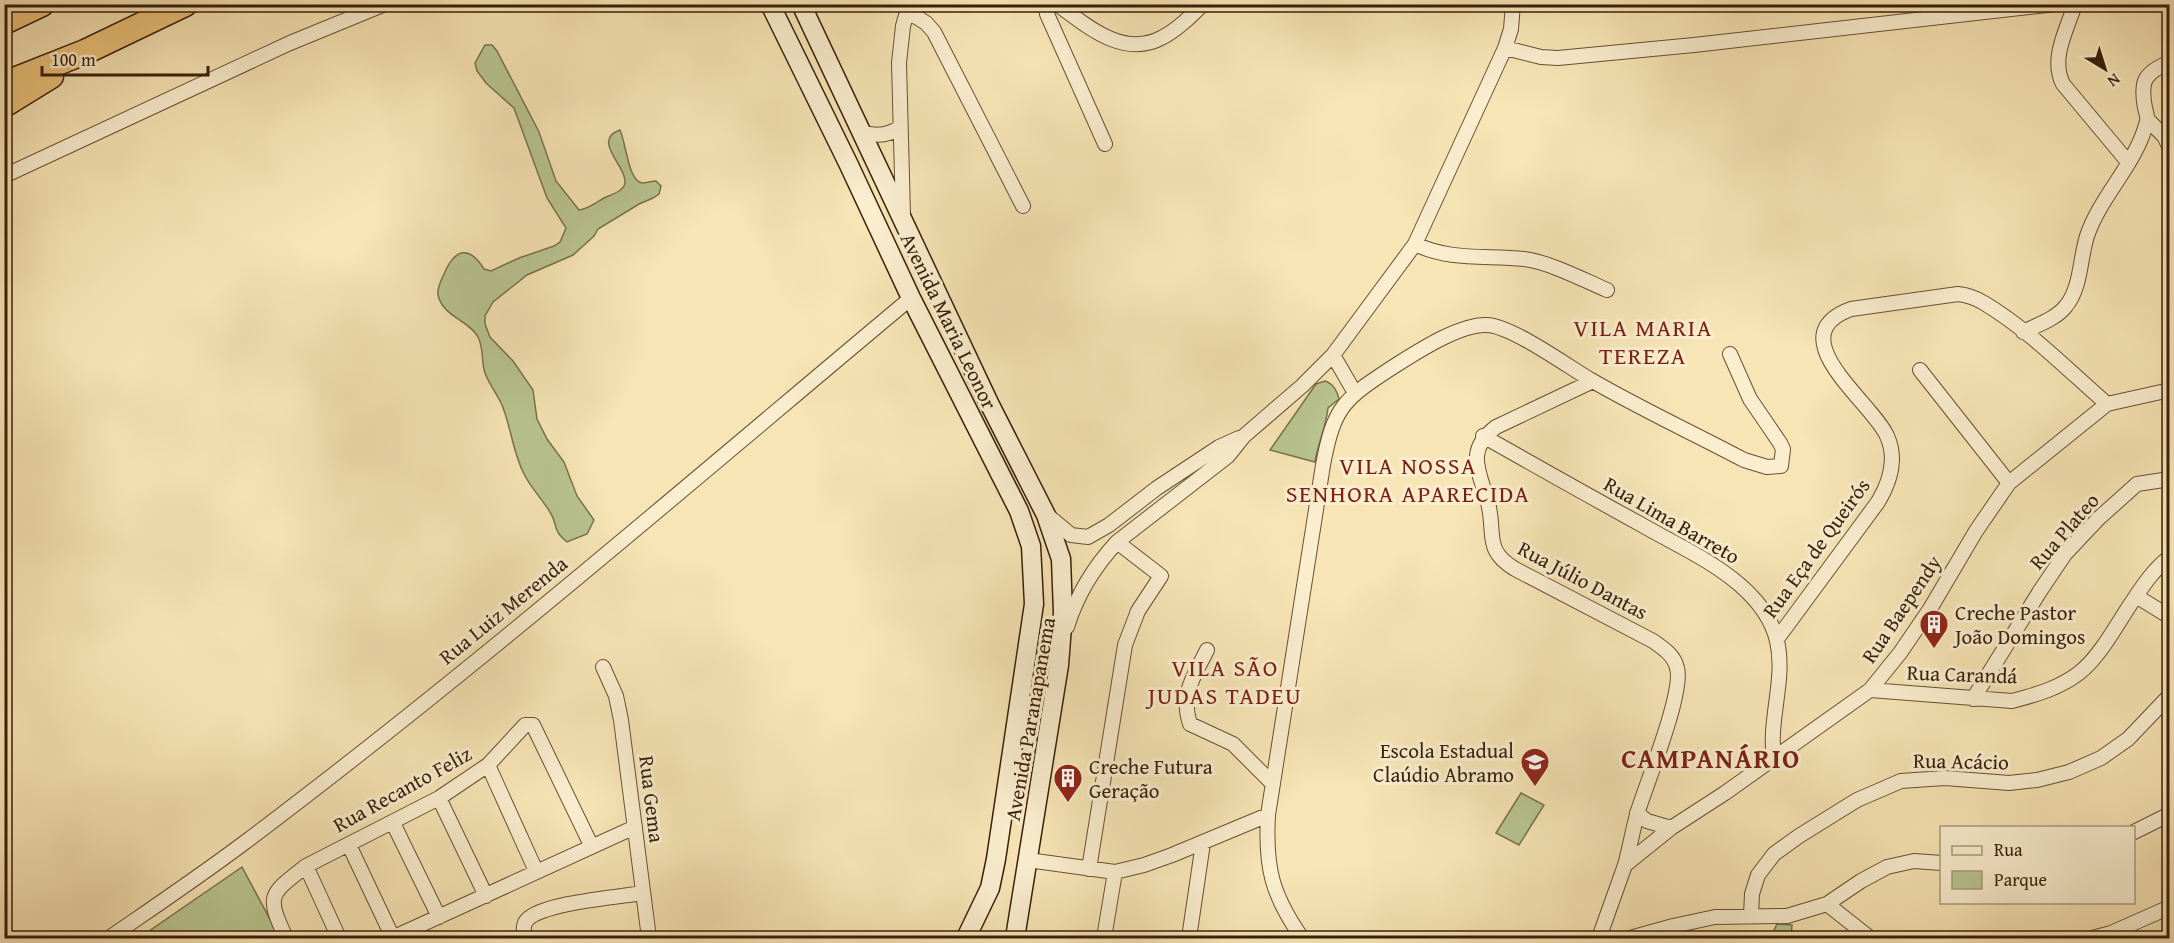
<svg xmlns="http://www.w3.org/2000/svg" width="2174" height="943" font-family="'Gentium Book Plus',serif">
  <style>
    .green { fill: #b9c590; stroke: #78724d; stroke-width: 1.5 }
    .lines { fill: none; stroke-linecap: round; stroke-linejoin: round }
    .street-casing { stroke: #685035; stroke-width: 16 }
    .secondary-casing { stroke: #381f0a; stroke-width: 21 }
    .highway-casing { stroke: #381f0a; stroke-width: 27 }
    .street { stroke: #faeecf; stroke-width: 14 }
    .secondary { stroke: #faeecf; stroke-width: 18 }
    .highway { stroke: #ecc27a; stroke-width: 24 }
    .labels { text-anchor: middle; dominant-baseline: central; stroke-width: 6; stroke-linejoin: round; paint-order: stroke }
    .street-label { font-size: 21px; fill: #381f0a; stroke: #faeecf }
    .poi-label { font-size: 21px; fill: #381f0a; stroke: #faeecf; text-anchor: start }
    .quarter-label { font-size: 24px; letter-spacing: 1.5px; fill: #7a1f14; stroke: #faeecf }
    .district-label { font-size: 27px; font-weight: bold; letter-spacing: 1.5px; fill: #7a1f14; stroke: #faeecf }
  </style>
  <rect width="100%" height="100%" fill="#f7e5b5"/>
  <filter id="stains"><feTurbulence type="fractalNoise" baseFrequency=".00333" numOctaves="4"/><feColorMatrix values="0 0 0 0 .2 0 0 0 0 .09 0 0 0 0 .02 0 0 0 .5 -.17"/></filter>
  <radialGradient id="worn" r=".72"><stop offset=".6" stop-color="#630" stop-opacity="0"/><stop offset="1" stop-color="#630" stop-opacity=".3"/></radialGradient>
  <path class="green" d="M485,45h7l5,6 42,81 17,49 23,29c9,-1 16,-7 25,-12 6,-3 16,-5 20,-12 8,-16 -35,-45 -4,-56 6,12 8,51 22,53 4,0 10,-2 14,-2l5,5 -2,8 -6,4 -14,6 -41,25 -4,7 -21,19 -46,20 -34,27 -8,14v8l5,13 23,24 20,29 4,29 10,20 17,23 13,34 17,24 -7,14 -20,8c-16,-13 -8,-16 -17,-30 -8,-13 -19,-24 -26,-38 -11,-21 -13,-47 -22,-69 -5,-11 -13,-21 -17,-32 -4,-11 -1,-25 -7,-36 -9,-17 -35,-20 -40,-42 -1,-8 3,-14 6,-21 11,-26 25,-29 40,-5l7,2 28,-13 35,-12 6,-4 6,-14 -19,-30 -33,-90 -28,-25 -9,-12 -2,-8z
    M1325,381c9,3 12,10 14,18l-11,9c-2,19 -10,35 -13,54l-45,-12 46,-66z
    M1521,793l23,12 -25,40 -23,-12z
    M242,867l38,71h-141z
    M1777,924l15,1 -1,13h-21z"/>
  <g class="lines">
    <g class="street-casing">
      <path id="street" d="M1048,4l-1,10 58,130
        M1057,4c30,22 67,55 106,33 15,-8 28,-21 40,-33
        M2075,4c-8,26 -25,54 -12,80l65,78
        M907,11l19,12 8,9 89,174
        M1505,48l36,9 17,1 136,-13 362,-41
        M2148,120l16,16 6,12
        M860,132c14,4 28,5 40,-5
        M4,176l286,-133 95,-39
        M903,215l-4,-152 4,-37 6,-21
        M1415,244c35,17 71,11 109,15 25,3 60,21 83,31
        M2023,332c14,-7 33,-13 43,-26 15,-18 14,-48 21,-70 14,-41 50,-73 60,-115 1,-4 -1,-9 -2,-13 -5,-27 -1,-35 25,-46
        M1333,355l22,38
        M1920,370l89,113
        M1593,381l-97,46c-32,24 -16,45 -8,76 8,30 -5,47 27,66l138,72c10,7 21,14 24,27 7,24 -30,114 -39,143 -5,17 -8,36 -13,54
        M1483,436c53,30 106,60 159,89 33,19 69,35 98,60 16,14 32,34 37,56 9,39 -9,78 -3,118
        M1047,515l24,20 17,2 21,-12 48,-37 62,-41 20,-9
        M2136,596l34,21
        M1067,627c10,-33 26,-59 50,-85l111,-86 16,-20 58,-50 31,-31 82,-111 90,-196 6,-19 2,-25
        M1777,639l101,-137c12,-20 19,-44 9,-66 -14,-33 -110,-100 -36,-127l107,-15c9,1 18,4 26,9 45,27 84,67 123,101
        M1207,650c-13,27 -27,43 -17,74l43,20 40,40
        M603,667l13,29 5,24 28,218
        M1870,690l142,11c23,-6 48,-13 67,-28 22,-17 39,-51 55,-74 10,-15 21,-31 36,-42
        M1973,699l67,-108 25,-37 34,-36 38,-34 33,-5
        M488,765l48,106
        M439,798l47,98
        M1637,813l10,8 24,7
        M393,823l46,94
        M2134,832l36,-18
        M349,845l44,93
        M1028,860l87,12 29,-7 28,-10 96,-40
        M306,866l33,72
        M1089,869l36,-224 13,-34 23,-35 -44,-34
        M1827,904l43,34
        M1751,915l1,-21 6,-19 16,-21 25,-18 58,-36 44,-19 44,-3 64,5 28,-3 32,-8 32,-14 27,-19 42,-44
        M109,938c45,-31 91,-62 135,-95 229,-172 447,-361 667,-545
        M286,938c-20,-43 -17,-43 20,-72l133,-68 49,-33 37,-40h8l58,120
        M392,938l243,-111
        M525,938c-1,-5 -3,-13 2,-18 15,-17 91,-23 116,-27
        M1104,938l11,-66
        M1189,938l14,-95
        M1302,938c-30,-43 -37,-70 -34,-123l55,-350c11,-59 21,-66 70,-98 24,-15 66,-43 94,-42 25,1 80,41 104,55 50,29 102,53 153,80l23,7 14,-1 2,-17 -3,-6 -30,-44 -20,-45
        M1599,938l26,-73 46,-37 54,-35 145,-103 30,-37 30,-44 46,-78 33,-48 98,-79 63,-14
        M1630,938l43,-12 42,-9 72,-1 40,-12 34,-23 26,-14 27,-6 28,2
        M2092,938l19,-5 59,-26"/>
    </g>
    <g class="secondary-casing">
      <path id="secondary" d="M770,4l78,159 63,135 108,213 12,35 3,58 -38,255 -6,29 -24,50
        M801,4l188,399 57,112 15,44 2,54 -4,52 -44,273"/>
    </g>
    <g class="highway-casing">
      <path id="highway" d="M4,22l38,-18
        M4,84l81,-32 100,-48
        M4,105l47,-29"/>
    </g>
    <use href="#street" class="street"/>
    <use href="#secondary" class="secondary"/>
    <use href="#highway" class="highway"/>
  </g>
  <defs>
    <g id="building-pin" transform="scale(1.5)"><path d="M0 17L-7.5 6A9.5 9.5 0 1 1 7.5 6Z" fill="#8f2418" stroke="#faeecf"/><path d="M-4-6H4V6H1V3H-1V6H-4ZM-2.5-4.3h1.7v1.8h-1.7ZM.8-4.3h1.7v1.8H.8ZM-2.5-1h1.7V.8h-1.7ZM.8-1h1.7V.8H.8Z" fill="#fff"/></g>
    <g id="school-pin" transform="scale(1.5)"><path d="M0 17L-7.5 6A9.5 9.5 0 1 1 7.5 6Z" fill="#8f2418" stroke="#faeecf"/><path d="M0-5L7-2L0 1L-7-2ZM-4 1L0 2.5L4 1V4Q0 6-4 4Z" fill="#fff"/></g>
  </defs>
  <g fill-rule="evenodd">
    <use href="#building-pin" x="1934" y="624"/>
    <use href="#school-pin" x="1535" y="762"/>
    <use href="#building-pin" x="1068" y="778"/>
  </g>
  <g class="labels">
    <g class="street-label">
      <text transform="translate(949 321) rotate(64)">Avenida Maria Leonor</text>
      <text transform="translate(1672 520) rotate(30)">Rua Lima Barreto</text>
      <text transform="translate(2064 531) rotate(-49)">Rua Plateo</text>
      <text transform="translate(1816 548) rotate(-54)">Rua Eça de Queirós</text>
      <text transform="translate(1583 580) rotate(28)">Rua Júlio Dantas</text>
      <text transform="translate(1901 609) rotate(-56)">Rua Baependy</text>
      <text transform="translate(503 610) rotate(-39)">Rua Luiz Merenda</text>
      <text transform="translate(1962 674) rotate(2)">Rua Carandá</text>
      <text transform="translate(1030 719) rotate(-80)">Avenida Paranapanema</text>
      <text transform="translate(1961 761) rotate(1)">Rua Acácio</text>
      <text transform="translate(402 789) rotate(-29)">Rua Recanto Feliz</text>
      <text transform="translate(652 799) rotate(83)">Rua Gema</text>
    </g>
    <g class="poi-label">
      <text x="1955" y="612">Creche Pastor<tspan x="1955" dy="24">João Domingos</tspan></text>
      <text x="1514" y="750" text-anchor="end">Escola Estadual<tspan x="1514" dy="24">Claúdio Abramo</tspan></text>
      <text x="1089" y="766">Creche Futura<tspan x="1089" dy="24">Geração</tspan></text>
    </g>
    <g class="quarter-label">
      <text x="1643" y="327">VILA MARIA<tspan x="1643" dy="28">TEREZA</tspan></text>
      <text x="1408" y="465">VILA NOSSA<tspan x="1408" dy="28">SENHORA APARECIDA</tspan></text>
      <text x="1225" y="667">VILA SÃO<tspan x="1225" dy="28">JUDAS TADEU</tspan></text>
    </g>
    <g class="district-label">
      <text x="1711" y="758">CAMPANÁRIO</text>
    </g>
  </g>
  <rect width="2174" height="943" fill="none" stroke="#f7e5b5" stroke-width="24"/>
  <rect x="6" y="6" width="2162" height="931" fill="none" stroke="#381f0a" stroke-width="3"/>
  <rect x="12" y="12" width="2150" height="919" fill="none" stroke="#381f0a" stroke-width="1.5"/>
  <rect x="1940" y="826" width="195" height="78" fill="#faeecf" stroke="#ac9b80" stroke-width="1.5"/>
  <rect x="1952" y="846" width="30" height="9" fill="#faeecf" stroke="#ac9b80" stroke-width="1.5"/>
  <text x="1994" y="856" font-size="18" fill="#381f0a">Rua</text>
  <rect x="1952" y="871" width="30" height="18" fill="#b9c590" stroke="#ac9b80" stroke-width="1.5"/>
  <text x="1994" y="886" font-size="18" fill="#381f0a">Parque</text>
  <g transform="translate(2105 69) rotate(142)" stroke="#faeecf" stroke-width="4.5" paint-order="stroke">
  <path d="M0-4.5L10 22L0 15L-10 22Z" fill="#381f0a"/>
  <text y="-9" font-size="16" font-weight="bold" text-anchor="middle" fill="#381f0a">N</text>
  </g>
  <path d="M42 66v9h166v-9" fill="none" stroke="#381f0a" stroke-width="3"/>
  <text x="51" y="66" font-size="18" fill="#381f0a" stroke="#faeecf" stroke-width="4.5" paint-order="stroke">100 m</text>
  <rect width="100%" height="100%" filter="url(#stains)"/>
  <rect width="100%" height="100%" fill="url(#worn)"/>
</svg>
